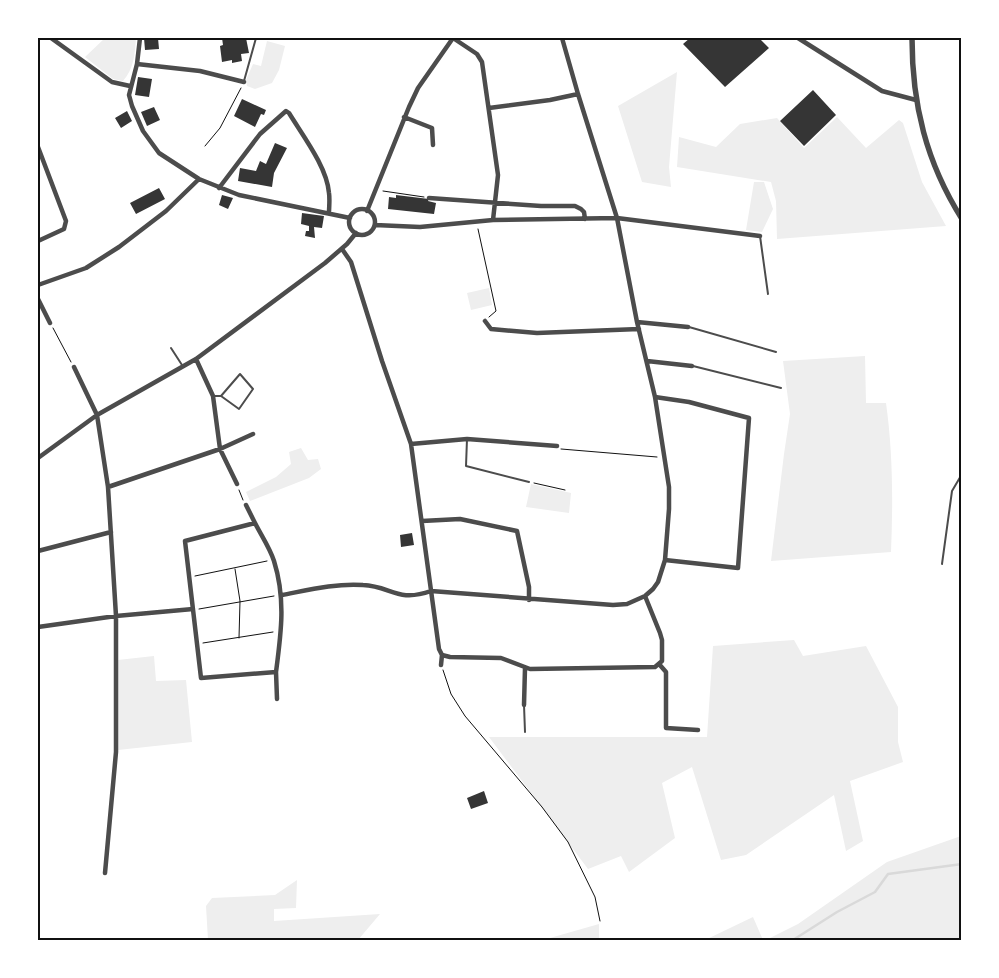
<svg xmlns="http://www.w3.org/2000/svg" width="999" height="978" font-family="Barlow,sans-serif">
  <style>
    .green { fill: #eee }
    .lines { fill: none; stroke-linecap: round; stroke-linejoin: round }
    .stream { stroke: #d9d9d9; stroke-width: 2.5 }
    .building { fill: #353535 }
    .path { stroke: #111; stroke-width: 1 }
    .service { stroke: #4c4c4c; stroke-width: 2 }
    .minor { stroke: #4c4c4c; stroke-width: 4.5 }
    .tertiary { stroke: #4c4c4c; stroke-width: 5.5 }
    .neatline { fill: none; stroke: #111; stroke-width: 2 }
  </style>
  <rect width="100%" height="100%" fill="#fff"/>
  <path class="green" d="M105,38h31c-1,15 -2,31 -13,43l-10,-2 -28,-22z
    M267,41l18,5 -6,24 -7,13 -17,6 -8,-3 -1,-6 7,-16 8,2z
    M677,72l-8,95 2,20 -29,-5 -24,-76z
    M837,117l29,31 33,-28 4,3 19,59 24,44 -169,13 -1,-38 -5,-19 -94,-15 2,-30 37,10 24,-23 37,-6 27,30z
    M754,182h10l9,27 -11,23 -16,-2z
    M489,288l3,17 -21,5 -4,-17z
    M865,356l1,47h20c7,50 7,99 5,149l-120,9 13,-107 6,-40 -7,-53z
    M301,448l7,12 10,-1 3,10 -12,9 -59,23 -4,-9 30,-15 15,-13 -2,-12z
    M531,484l40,9 -2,20 -43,-6z
    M794,640l9,16 63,-10 32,61v35l5,20 -53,19 13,60 -17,10 -12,-56 -88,60 -25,5 -29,-93 -30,16 13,55 -46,34 -8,-16 -33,13 -99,-132h218l6,-91z
    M154,656l2,25 30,-1 6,62 -74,8v-90z
    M961,836v104h-195l32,-16 89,-62z
    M297,880l-1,28 -22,1v12l106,-7 -22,26h-150l-2,-34 6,-8 63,-3z
    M753,917l10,23h-58z
    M599,924v16h-56z"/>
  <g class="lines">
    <path class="stream" d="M793,940l44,-28 38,-20 13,-18 74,-10"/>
  </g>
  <path class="building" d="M144,38h14l1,11 -14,1z
    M222,38h24l3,15 -8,1 1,7 -10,2v-3l-10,2 -2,-16 3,-1z
    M690,38h69l10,10 -44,39 -42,-43z
    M138,77l14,2 -3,18 -14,-2z
    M813,90l23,25 -32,31 -24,-25z
    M242,99l24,11 -2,5 -3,-1 -6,13 -21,-11z
    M154,107l6,13 -13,6 -6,-14z
    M127,111l5,10 -11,7 -6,-10z
    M275,143l12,5 -13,25 -2,14 -34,-6 2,-13 16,3 4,-10 6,3z
    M159,188l6,11 -29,15 -6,-11z
    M222,195l11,3 -5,11 -9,-4z
    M396,195l33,4 -1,2 8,2 -2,11 -46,-5 1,-12 7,1z
    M302,213l22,3 -2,12 -8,-1 1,11 -10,-2 1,-5h3v-5l-8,-2z
    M412,533l2,12 -13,2 -1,-12z
    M484,791l4,12 -17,6 -4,-11z"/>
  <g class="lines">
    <path class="path" d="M205,146l15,-18 21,-40
      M383,191l41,6
      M478,229l18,82 -7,6
      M53,328l18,34
      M561,449l96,8
      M534,483l31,7
      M239,490l4,10
      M235,569l5,32 -1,37
      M195,576l72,-15
      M199,609l75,-13
      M203,643l70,-11
      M443,670l8,24 14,22 77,91 26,35 27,55 5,24"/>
    <path class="service" d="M244,81l12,-43
      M760,236l8,58
      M689,327l87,25
      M171,348l11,17
      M693,366l88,22
      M213,396h8l18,13 14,-20 -13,-15 -19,22
      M467,439l-1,27 63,16
      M942,564l10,-73 10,-17
      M524,705l1,27"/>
    <path class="minor" d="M51,38l61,44 18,4
      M140,38l-3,26 -8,31 3,11 11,25 16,22 40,26 40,16 111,23
      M453,38l24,16 5,8 16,113 -5,45
      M798,38l84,53 34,9
      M137,64l63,7 44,11
      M489,108l61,-8 28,-6
      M404,117l28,11 1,17
      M38,147l28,74 -2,8 -26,12
      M219,188l41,-54 26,-23 3,2c14,23 38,54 40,80 1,7 0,14 0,20
      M429,198l112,8h34l6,3 3,3 1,7
      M349 222a13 13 0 1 1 26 0a13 13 0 1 1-26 0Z
      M367,211l42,-104 9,-19 35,-50
      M375,225l45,2 73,-7 124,-2 143,18
      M342,249l9,13 31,99 29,83 28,205 3,6 -1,10
      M38,285l48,-17 33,-21 47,-36 33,-32
      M38,299l12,24
      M485,321l6,8 46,4 102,-4
      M637,322l51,5
      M196,359l17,37 7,53 17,35
      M647,361l45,5
      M74,367l23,48 11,72 8,129v136l-11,121
      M655,397l34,5 60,16 -11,150 -73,-8
      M411,444l56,-5 90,7
      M38,458l59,-43 99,-56 129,-96 22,-19 9,-11
      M108,487l112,-38 33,-15
      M246,505l9,18
      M422,521l38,-2 57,12 12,56v13
      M255,523c6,12 15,25 19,38 12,38 7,73 2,111l-75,6 -16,-137z
      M38,551l73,-19
      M282,595c26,-5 54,-12 81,-10 28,1 34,18 68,6l182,14 14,-1 18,-8 8,-7 5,-7 7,-22 4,-51v-22l-14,-90 -18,-75 -20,-104 -39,-124 -16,-56
      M38,627l78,-11 77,-7
      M442,655l8,2 51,1 29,11 125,-2 7,-6v-21l-2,-7 -15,-37
      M659,664l7,8v56l32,2
      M276,672l1,27
      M524,705l1,-37"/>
    <path class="tertiary" d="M912,38c0,66 14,124 50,181"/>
  </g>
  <rect width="999" height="978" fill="none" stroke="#ffffff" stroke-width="78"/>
  <rect x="39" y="39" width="921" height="900" class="neatline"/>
</svg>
